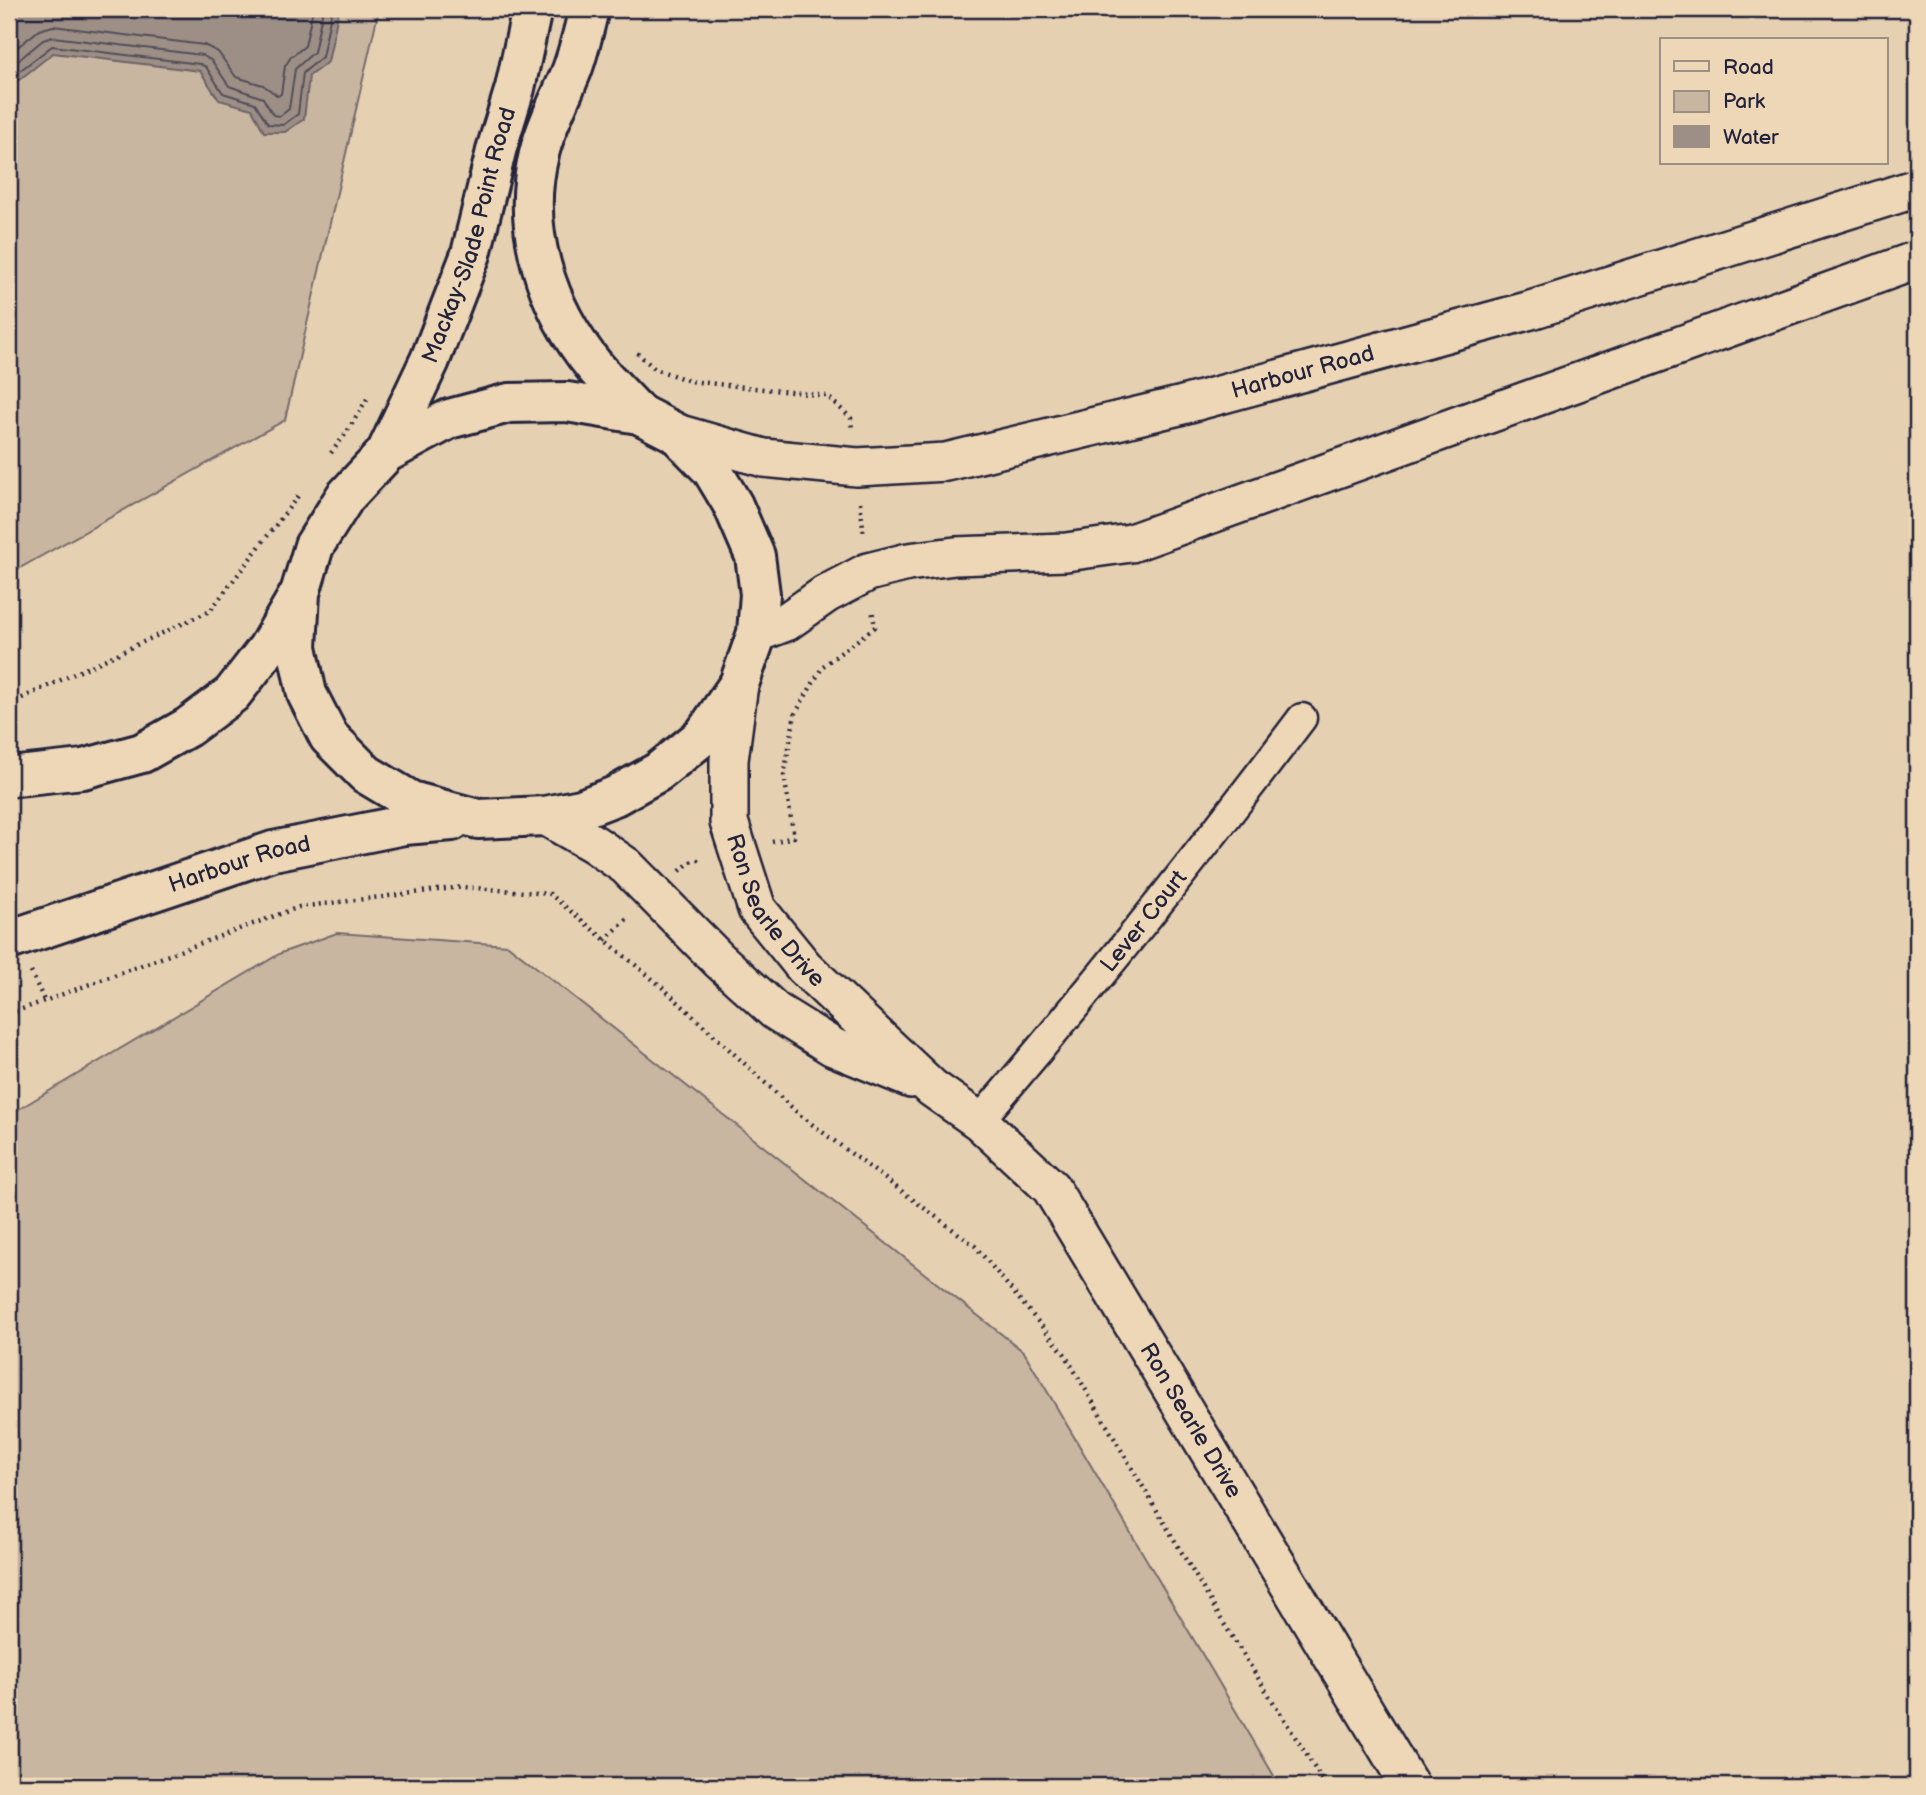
<svg xmlns="http://www.w3.org/2000/svg" width="1926" height="1795" font-family="'Balsamiq Sans',sans-serif">
  <style>
    .green { fill: #c9b6a0; stroke: #766c6e; stroke-width: 2 }
    .water { fill: #9d8f86; stroke: #6c6368; stroke-width: 2 }
    .lines { fill: none; stroke-linecap: round; stroke-linejoin: round }
    .shore { stroke: #534e59; stroke-width: 2 }
    .minor-casing { stroke: #22223b; stroke-width: 33 }
    .tertiary-casing { stroke: #22223b; stroke-width: 42 }
    .secondary-casing { stroke: #22223b; stroke-width: 44 }
    .path { stroke: #22223b; stroke-width: 4.5; stroke-dasharray: 2 5; stroke-linecap: butt }
    .minor { stroke: #eed7b7; stroke-width: 28 }
    .tertiary { stroke: #eed7b7; stroke-width: 37 }
    .secondary { stroke: #eed7b7; stroke-width: 38 }
    .labels { text-anchor: middle; dominant-baseline: central; stroke-width: 5; stroke-linejoin: round; paint-order: stroke }
    .street-label { font-size: 23px; fill: #22223b; stroke: #eed7b7 }
  </style>
  <rect width="100%" height="100%" fill="#e6d0b2"/>
  <filter id="ink" filterUnits="userSpaceOnUse"><feTurbulence type="fractalNoise" baseFrequency=".0143" numOctaves="2"/><feDisplacementMap in="SourceGraphic" scale="14" xChannelSelector="R" yChannelSelector="G"/><feConvolveMatrix kernelMatrix="1 2 1 2 8 2 1 2 1" color-interpolation-filters="sRGB"/></filter>
  <g filter="url(#ink)">
    <path class="green" d="M9,9h370l-94,411 -276,154z
      M337,933l171,12 516,407 256,434h-1271v-671l272,-162z"/>
    <path class="water" d="M9,9h330l-11,53 -19,14 -5,43 -19,13h-21l-12,-23 -33,-9 -19,-29 -147,-18 -44,35z"/>
    <g class="lines">
      <path class="shore" d="M9,54l30,-24 14,-4 151,19 14,7 18,25 27,8 15,11 3,-2 4,-28 6,-9 14,-11 8,-37
        M9,68l34,-28 10,-3 149,18 10,6 17,25 34,12 10,17 7,1 9,-7 6,-40 19,-17 9,-43
        M9,79l43,-33 148,18 6,3 17,26 32,10 13,21 15,1 15,-11 5,-41 19,-16 10,-48"/>
      <g class="minor-casing">
        <g id="minor">
          <path id="s1" d="M979,1121c112,-131 219,-265 323,-403"/>
        </g>
      </g>
      <g class="tertiary-casing">
        <g id="tertiary">
          <path id="s2" d="M676,433l88,25 93,9 89,-5 233,-56 352,-96 386,-122"/>
          <path d="M757,633l29,-11 40,-28 42,-22 40,-10 47,-6 111,-4 65,-9 786,-283"/>
          <path id="s3" d="M739,684l-10,76v62l28,87 47,58 128,121 47,33 72,67 359,598"/>
          <path d="M545,816l49,28 32,22 93,94 56,51 58,36 78,32"/>
        </g>
      </g>
      <g class="secondary-casing">
        <g id="secondary">
          <path d="M589,9c-5,20 -10,42 -17,61 -11,28 -26,55 -33,84 -19,75 8,155 56,213 14,16 29,31 44,47"/>
          <path d="M567,402l72,12 37,19 36,37 21,35 22,51 5,38 -3,39 -18,51 -36,52 -45,36 -43,24 -34,13 -36,7 -67,3 -67,-18 -45,-27 -37,-37 -22,-43 -10,-47 3,-54 14,-47 31,-49 41,-44 63,-34 60,-16z"/>
          <path id="s4" d="M386,453l44,-93 41,-106 26,-107 18,-59 17,-79"/>
          <path d="M9,777l74,-8 59,-16 46,-26 44,-33 35,-45 31,-53"/>
          <path id="s5" d="M9,940l264,-89 131,-26 48,-4"/>
        </g>
      </g>
      <path class="path" d="M637,353l18,16 35,12 137,15 24,22 1,12
        M331,453l16,-21 20,-33
        M860,502l4,33
        M9,704l201,-93 88,-115
        M772,842l22,-5 -10,-62 11,-61 28,-48 52,-39 -3,-18
        M680,871l10,-9 13,-3
        M605,940l22,-21
        M31,972l13,28
        M9,1014l290,-107 163,-20 88,7 113,94 138,128 174,130 89,107 157,266 105,167"/>
      <use href="#minor" class="minor"/>
      <use href="#tertiary" class="tertiary"/>
      <use href="#secondary" class="secondary"/>
    </g>
  </g>
  <g class="labels">
    <g class="street-label">
      <text stroke="none"><textPath href="#s4" startOffset="234">Mackay-Slade Point Road</textPath></text>
      <text stroke="none"><textPath href="#s2" startOffset="642">Harbour Road</textPath></text>
      <text stroke="none"><textPath href="#s5" startOffset="243">Harbour Road</textPath></text>
      <text stroke="none"><textPath href="#s3" startOffset="240">Ron Searle Drive</textPath></text>
      <text stroke="none"><textPath href="#s1" startOffset="259">Lever Court</textPath></text>
      <text stroke="none"><textPath href="#s3" startOffset="908">Ron Searle Drive</textPath></text>
    </g>
  </g>
  <rect width="1926" height="1795" fill="none" stroke="#eed7b7" stroke-width="35"/>
  <rect x="18" y="18" width="1891" height="1760" fill="none" stroke="#22223b" stroke-width="2.5" filter="url(#ink)"/>
  <rect x="1660" y="38" width="228" height="126" fill="#eed7b7" stroke="#9c8f85" stroke-width="2"/>
  <rect x="1674" y="61" width="35" height="10" fill="#eed7b7" stroke="#9c8f85" stroke-width="2"/>
  <text x="1723" y="74" font-size="21" fill="#22223b">Road</text>
  <rect x="1674" y="91" width="35" height="21" fill="#c9b6a0" stroke="#9c8f85" stroke-width="2"/>
  <text x="1723" y="108" font-size="21" fill="#22223b">Park</text>
  <rect x="1674" y="126" width="35" height="21" fill="#9d8f86" stroke="#9c8f85" stroke-width="2"/>
  <text x="1723" y="144" font-size="21" fill="#22223b">Water</text>
</svg>
